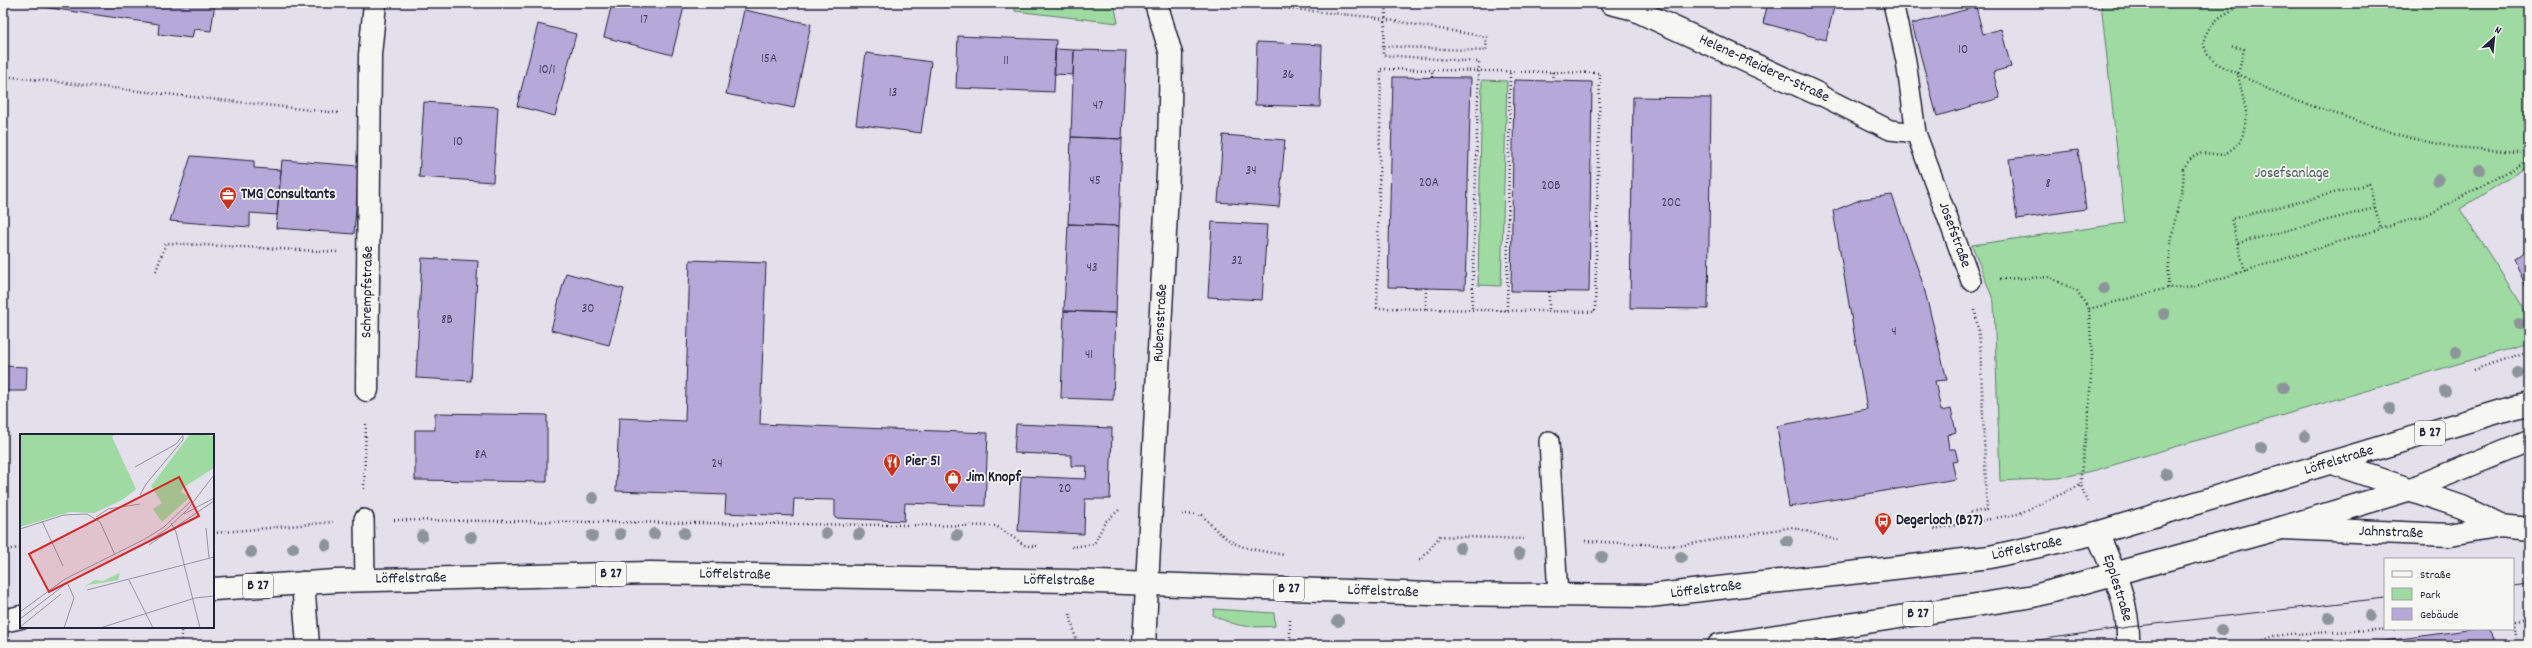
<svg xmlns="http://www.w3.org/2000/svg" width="2532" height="648" font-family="Dekko,sans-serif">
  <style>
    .green { fill: #9edaa1; stroke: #607e6e }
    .building { fill: #b6a9da; stroke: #22223b }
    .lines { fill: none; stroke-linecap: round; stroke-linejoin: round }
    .lane-casing { stroke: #22223b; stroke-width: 22 }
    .street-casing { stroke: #22223b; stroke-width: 25 }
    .secondary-casing { stroke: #22223b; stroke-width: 25 }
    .primary-casing { stroke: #22223b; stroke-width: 25 }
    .path { stroke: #22223b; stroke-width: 2.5; stroke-dasharray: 1 3; stroke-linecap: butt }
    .lane { stroke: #f6f6f2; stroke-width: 19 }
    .street { stroke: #f6f6f2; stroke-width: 22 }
    .secondary { stroke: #f6f6f2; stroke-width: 22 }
    .primary { stroke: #f6f6f2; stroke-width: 22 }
    .tram { stroke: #22223b; stroke-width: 1 }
    .tree { fill: #8d959b }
    .labels { text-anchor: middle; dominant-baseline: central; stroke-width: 3.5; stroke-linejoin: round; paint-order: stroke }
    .number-label { font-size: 13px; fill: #474463 }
    .shield { fill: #f6f6f2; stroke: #626272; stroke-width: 1 }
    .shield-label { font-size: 14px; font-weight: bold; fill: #22223b }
    .street-label { font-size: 15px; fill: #22223b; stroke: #f6f6f2 }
    .park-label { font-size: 15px; fill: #47595a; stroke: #f6f6f2 }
    .poi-label { font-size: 15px; font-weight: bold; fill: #22223b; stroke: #f6f6f2; text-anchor: start }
    .inset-road { fill: none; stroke: #9693a5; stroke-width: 1 }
    .view { fill: #d62828; fill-opacity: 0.15; stroke: #d62828; stroke-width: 2 }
    .inset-edge { fill: none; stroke: #22223b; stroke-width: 2 }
  </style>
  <rect width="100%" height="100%" fill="#e3dfeb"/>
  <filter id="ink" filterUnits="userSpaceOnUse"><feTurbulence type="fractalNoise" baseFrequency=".025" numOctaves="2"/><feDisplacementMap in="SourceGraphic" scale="8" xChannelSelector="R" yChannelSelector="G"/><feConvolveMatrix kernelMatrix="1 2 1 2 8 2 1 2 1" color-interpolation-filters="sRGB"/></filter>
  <g filter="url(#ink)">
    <path class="green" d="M1015,3h99l4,20 -103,-12z
      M2101,3h428v158l-4,7 -65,41 69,107v27l-433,127 -37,8 -59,3 -6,-179 -22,-57 153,-22z
      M1482,80l25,1 -6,205 -23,-1z
      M1214,609l60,4 1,13c-25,2 -39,1 -62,-11z"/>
    <path class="building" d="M15,3h200l-4,28 -17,-2 -2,9 -34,-4 1,-10z
      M535,3h23l-1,3z
      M612,3h73l-13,52 -68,-18z
      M1768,3h67l-9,37 -63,-17z
      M1976,7l7,27 18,-5 10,38 -18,5 7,26 -63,18 -25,-92z
      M744,10l67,14 -17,84 -68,-14z
      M538,24l38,10 -21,82 -38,-10z
      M958,36l98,4 -2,52 -98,-4z
      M1257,42l65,3 -2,62 -65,-2z
      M1055,49l19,1 -1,25 -19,-1z
      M1074,50l52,1 -4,88 -51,-2z
      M866,53l65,9 -10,71 -65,-9z
      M1393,77l78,1 -6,211 -77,-2z
      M1514,80l78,2 -3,210 -78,-1z
      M1633,97l78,1 -3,211 -78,-1z
      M424,102l74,5 -5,75 -74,-5z
      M1223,135l62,5 -6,67 -61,-5z
      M1071,137l51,2 -3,87 -51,-2z
      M2078,150l8,59 -69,10 -8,-60z
      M191,156l63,5v7l27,2 -4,45 -27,-2v14l-80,-6z
      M282,160l77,6 -5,68 -78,-6z
      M1892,195l31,89 24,96 -12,1 6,30 10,-2 5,23 -9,3 2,14h6l3,12 -6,1 4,17 -167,28 -12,-81 90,-17 -34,-198 29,-12z
      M1212,222l55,3 -5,75 -54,-3z
      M1068,224l51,2 -3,87 -52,-2z
      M2529,248v46l-15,-35z
      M422,258l56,3 -7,120 -55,-3z
      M690,260l76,3 -6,161 228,9 -3,73 -80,-3 -1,18 -69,-3v-18l-41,-1 -1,17 -68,-3 1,-18 -110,-4 3,-73 66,3z
      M566,273l58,16 -15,56 -58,-15z
      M1064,311l52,2 -3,87 -52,-2z
      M3,366l24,1 -1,24h-23z
      M435,413l112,2v67l-132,-2v-50h20z
      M1016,424l96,4 -2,71h-25l-1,35 -66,-3 3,-55 65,3 1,-13h-16v-11l-57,-2z
      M2475,629h14l7,13 7,3h-148z
      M2529,635v10h-11l9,-6z"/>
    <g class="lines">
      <g class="lane-casing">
        <path id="lane" d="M1893,3l13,58 10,72 55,148
          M1818,94l72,36 26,3
          M1549,441l9,154
          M364,519l1,61"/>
      </g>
      <g class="street-casing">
        <path id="street" d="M1611,3l20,5 187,86
          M367,390l3,-335 5,-52"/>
      </g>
      <g class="secondary-casing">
        <path id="secondary" d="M2332,463l130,44 39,19
          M2283,528l167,7 51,-9 28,3
          M2097,533c16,36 33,72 31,112
          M303,583l5,62
          M1144,645l25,-492 2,-99 -15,-51"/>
      </g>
      <g class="primary-casing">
        <path id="primary" d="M213,589l123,-8 314,-8 420,8 361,13 218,2 341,-39 107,-24 414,-125 18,-4
          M3,621l18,-4
          M1719,645l315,-49 247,-68 130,-39 118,-48"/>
      </g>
      <path class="path" d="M1233,3l138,14 116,20 -1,14 -103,-5v9l96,7 -7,248
        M2249,3c-21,8 -41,17 -46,40l5,12 8,8 66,33 127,42 45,9 75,6
        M1383,46l4,-43
        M1381,69l219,4 -5,239 -218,-4z
        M1552,72l1,9
        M3,76l335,37
        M1432,77v-7
        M2238,243l137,-35
        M156,271l10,-28 171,9
        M2245,271l-14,-52 138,-35 12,46
        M2000,279l49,-2 28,14 12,18 3,48 -3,52 -8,65v11l6,17
        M1426,288v21
        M2168,288c0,-26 3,-51 9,-77 3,-15 8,-26 6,-42 13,-20 19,-16 41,-14l17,-13 6,-26 -9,-41 6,-26 -14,-3
        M1549,292v20
        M2089,309l79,-21 28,-2 236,-73 90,-49 6,-11
        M1507,310l3,-239
        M2473,370l56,-19
        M364,489l2,-67
        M1182,514l20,1c30,34 39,32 82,40
        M394,520l602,6 30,20h11
        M1970,522l-2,-9 19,-3 -7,-167 -5,-33
        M1934,529l84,-15 63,-29
        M213,533l120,-11
        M1585,541l93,5 115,-19 46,14
        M1072,547l22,-3 11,-22 14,-12
        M3,550l18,-2
        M1419,560h2l19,-24 84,3
        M1070,614l7,31
        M1290,620v25
        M2513,621l3,21
        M2514,621l15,-2
        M181,627l1,18
        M2252,645l22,-9 17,-2 105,-5"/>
      <use href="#lane" class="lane"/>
      <use href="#street" class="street"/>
      <use href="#secondary" class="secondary"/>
      <use href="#primary" class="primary"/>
      <path class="tram" d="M2513,586l16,-2
        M2003,645l126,-18 256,-29"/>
    </g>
    <g class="tree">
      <circle cx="2480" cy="170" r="6"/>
      <circle cx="2438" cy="180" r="6"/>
      <circle cx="2104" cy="288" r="6"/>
      <circle cx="2164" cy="314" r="6"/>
      <circle cx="2519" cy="324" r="6"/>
      <circle cx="2456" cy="352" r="6"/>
      <circle cx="2518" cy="373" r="6"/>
      <circle cx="2283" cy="387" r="6"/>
      <circle cx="2445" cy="391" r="6"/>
      <circle cx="2390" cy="409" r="6"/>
      <circle cx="2305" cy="436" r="6"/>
      <circle cx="2261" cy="448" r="6"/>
      <circle cx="2166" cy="474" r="6"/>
      <circle cx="593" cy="498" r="6"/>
      <circle cx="684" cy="533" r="6"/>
      <circle cx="826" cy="533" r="6"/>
      <circle cx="620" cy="534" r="6"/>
      <circle cx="654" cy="534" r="6"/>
      <circle cx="859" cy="534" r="6"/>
      <circle cx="957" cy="535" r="6"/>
      <circle cx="422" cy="536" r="6"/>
      <circle cx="592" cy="536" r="6"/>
      <circle cx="471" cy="537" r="6"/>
      <circle cx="1787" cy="541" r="6"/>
      <circle cx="326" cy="545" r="6"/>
      <circle cx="293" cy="548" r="6"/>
      <circle cx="1460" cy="548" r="6"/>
      <circle cx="251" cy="552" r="6"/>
      <circle cx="1519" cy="554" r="6"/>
      <circle cx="1602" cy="557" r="6"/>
      <circle cx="1681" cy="557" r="6"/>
      <circle cx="2370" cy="616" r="6"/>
      <circle cx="2329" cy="618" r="6"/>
      <circle cx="1338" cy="621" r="6"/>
      <circle cx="2221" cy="630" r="6"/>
    </g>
  </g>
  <defs>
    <g id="office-pin" transform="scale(0.9)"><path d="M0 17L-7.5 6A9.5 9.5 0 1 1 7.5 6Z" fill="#c8321e" stroke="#f6f6f2"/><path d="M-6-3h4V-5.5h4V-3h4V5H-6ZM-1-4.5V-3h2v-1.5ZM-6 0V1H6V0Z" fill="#fff"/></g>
    <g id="restaurant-pin" transform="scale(0.9)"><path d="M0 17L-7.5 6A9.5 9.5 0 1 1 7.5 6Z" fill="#c8321e" stroke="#f6f6f2"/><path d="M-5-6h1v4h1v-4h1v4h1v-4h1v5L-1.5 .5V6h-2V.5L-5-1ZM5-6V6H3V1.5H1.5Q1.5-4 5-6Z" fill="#fff"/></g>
    <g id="shop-pin" transform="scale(0.9)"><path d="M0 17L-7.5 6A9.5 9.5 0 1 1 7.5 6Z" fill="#c8321e" stroke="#f6f6f2"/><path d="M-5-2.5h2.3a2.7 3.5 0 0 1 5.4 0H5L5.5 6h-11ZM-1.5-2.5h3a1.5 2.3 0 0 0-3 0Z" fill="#fff"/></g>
    <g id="bus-pin" transform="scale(0.9)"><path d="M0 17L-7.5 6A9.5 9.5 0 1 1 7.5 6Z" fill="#c8321e" stroke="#f6f6f2"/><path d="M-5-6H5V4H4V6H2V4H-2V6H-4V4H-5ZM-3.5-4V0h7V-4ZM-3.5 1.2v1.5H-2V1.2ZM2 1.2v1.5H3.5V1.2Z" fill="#fff"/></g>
  </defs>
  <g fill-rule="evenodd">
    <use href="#office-pin" x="228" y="195"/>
    <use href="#restaurant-pin" x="892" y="462"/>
    <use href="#shop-pin" x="953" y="478"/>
    <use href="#bus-pin" x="1883" y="521"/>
  </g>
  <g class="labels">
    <g class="number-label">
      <text x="644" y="20">17</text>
      <text x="1963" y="50">10</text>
      <text x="769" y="59">15A</text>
      <text x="1006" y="61">11</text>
      <text x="547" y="70">10/1</text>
      <text x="1288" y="75">36</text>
      <text x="893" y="93">13</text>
      <text x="1098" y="106">47</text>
      <text x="458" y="142">10</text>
      <text x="1251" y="171">34</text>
      <text x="1095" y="181">45</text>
      <text x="1429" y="183">20A</text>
      <text x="2048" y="184">8</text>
      <text x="1551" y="186">20B</text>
      <text x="1671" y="203">20C</text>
      <text x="1237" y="261">32</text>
      <text x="1092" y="268">43</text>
      <text x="588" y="309">30</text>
      <text x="447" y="320">8B</text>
      <text x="1894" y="332">4</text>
      <text x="1089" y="355">41</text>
      <text x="481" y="455">8A</text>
      <text x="717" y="464">24</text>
      <text x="1065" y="489">20</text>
    </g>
    <g class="shield">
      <rect x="2415" y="421" width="30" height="24" rx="3"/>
      <rect x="596" y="562" width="30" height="24" rx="3"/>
      <rect x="243" y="574" width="30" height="24" rx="3"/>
      <rect x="1274" y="577" width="30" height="24" rx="3"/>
      <rect x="1903" y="602" width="30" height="24" rx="3"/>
    </g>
    <g class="shield-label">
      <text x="2430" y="433">B 27</text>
      <text x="611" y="574">B 27</text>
      <text x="258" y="586">B 27</text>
      <text x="1289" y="589">B 27</text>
      <text x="1918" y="614">B 27</text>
    </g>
    <g class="street-label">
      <text transform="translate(1764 69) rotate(25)">Helene-Pfleiderer-Straße</text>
      <text transform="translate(1954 235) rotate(70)">Josefstraße</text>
      <text transform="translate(368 292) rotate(-89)">Schrempfstraße</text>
      <text transform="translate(1161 323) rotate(-87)">Rubensstraße</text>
      <text transform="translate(2339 461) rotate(-17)">Löffelstraße</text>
      <text transform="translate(2391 533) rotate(2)">Jahnstraße</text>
      <text transform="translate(2027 549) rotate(-12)">Löffelstraße</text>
      <text transform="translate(735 575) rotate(1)">Löffelstraße</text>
      <text transform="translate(411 579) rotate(-1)">Löffelstraße</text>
      <text transform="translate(1059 581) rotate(1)">Löffelstraße</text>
      <text transform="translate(2117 588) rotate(73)">Epplestraße</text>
      <text transform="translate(1706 590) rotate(-7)">Löffelstraße</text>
      <text transform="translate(1383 592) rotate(2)">Löffelstraße</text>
    </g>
    <g class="park-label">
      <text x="2292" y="174">Josefsanlage</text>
    </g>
    <g class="poi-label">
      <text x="241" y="195">TMG Consultants</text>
      <text x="905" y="462">Pier 51</text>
      <text x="966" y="478">Jim Knopf</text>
      <text x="1896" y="521">Degerloch (B27)</text>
    </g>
  </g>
  <g transform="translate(20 434)">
    <rect width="194" height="194" fill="#e3dfeb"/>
    <path d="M0,0h95l-3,3 24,52 -14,11 -28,13 -24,-1 -50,15zM170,0l24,2v32l-30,19 -3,5 9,5 -28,25 -9,-13 9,-6 -11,-17zM100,139l-2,7 -30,5 -4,4 3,-4 8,-5 8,1z" fill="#9edaa1"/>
    <path class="inset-road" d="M115,33l41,-23 8,-10M120,61l6,-11 37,-44v-4M164,80l30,-16M76,83l12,-8 32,-5M22,87l21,45M151,89l5,9 24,96M186,94l3,30M0,95l44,-14 23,-1 13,8 15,33M129,111l65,-44M109,146l24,48M67,156l127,-33M0,178l45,-33 80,-40 19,-12 26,-25M0,185l47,-36 82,-42 19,-13 19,-18 27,-35M0,193l41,-33M44,194l10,-30 -7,-16M80,194l95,-30 19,-2"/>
    <path class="view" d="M159,43l20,39 -150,76 -20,-38z"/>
    <rect width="194" height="194" class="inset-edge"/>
  </g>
  <rect width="2532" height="648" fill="none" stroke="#f6f6f2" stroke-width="16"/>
  <rect x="8" y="8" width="2516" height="632" fill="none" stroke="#22223b" stroke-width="1.5" filter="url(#ink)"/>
  <rect x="2384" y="558" width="130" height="72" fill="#f6f6f2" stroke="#a1a1a9"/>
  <rect x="2392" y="571" width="20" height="6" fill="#f6f6f2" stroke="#a1a1a9"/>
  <text x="2420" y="578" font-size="12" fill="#22223b">Straße</text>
  <rect x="2392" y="588" width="20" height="12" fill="#9edaa1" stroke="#a1a1a9"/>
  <text x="2420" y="598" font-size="12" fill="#22223b">Park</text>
  <rect x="2392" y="608" width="20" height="12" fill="#b6a9da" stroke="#a1a1a9"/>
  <text x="2420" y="618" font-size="12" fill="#22223b">Gebäude</text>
  <g transform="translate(2494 38) rotate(27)" stroke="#f6f6f2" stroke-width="3" paint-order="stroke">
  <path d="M0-3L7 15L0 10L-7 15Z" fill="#22223b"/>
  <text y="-6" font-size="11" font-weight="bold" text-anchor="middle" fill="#22223b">N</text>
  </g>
</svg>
